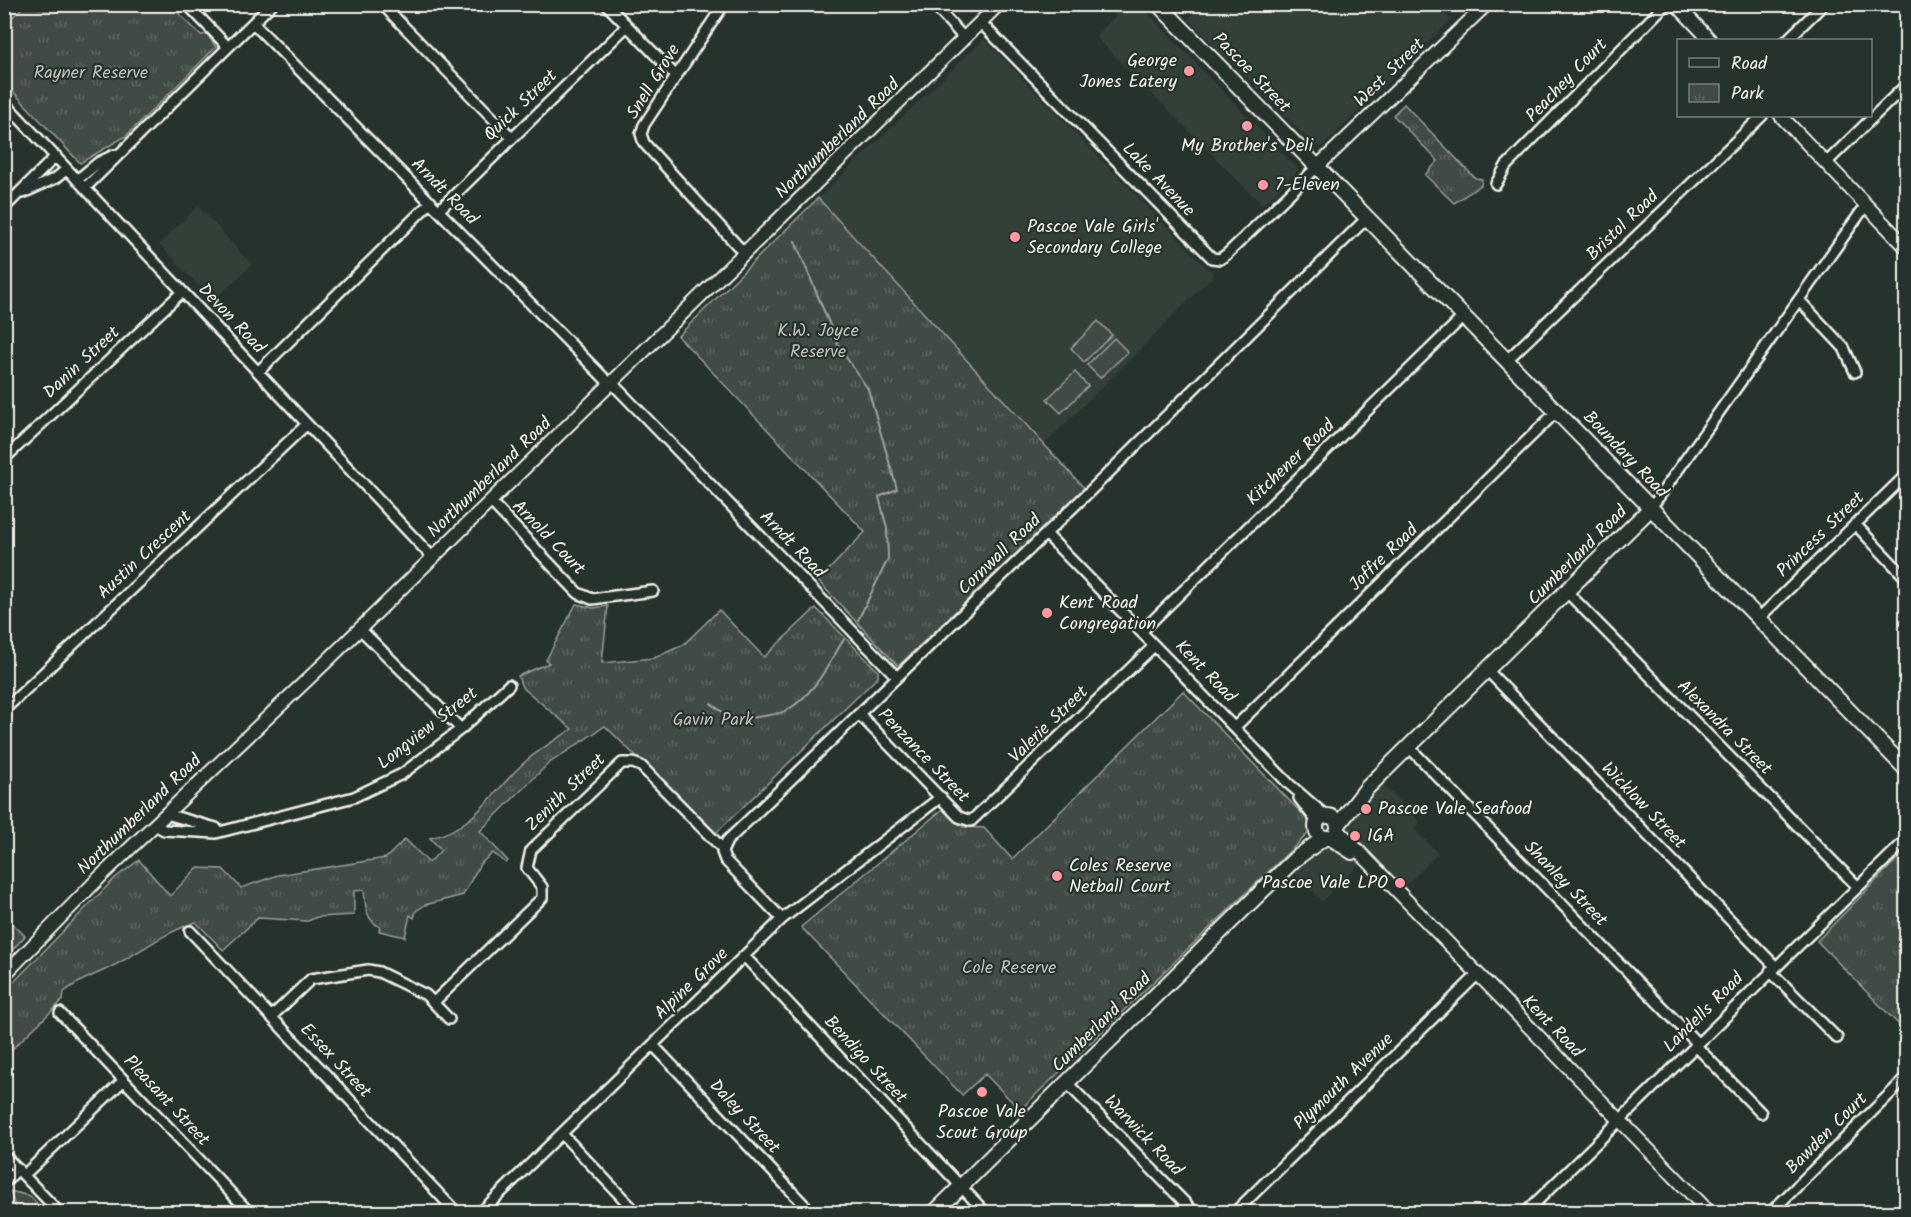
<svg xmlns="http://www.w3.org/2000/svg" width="1911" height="1217" font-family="Kalam,sans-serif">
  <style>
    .built { fill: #333f39 }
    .green { fill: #414b45; stroke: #9a9e96; stroke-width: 1.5 }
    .park { fill: url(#park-tufts); stroke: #9a9e96; stroke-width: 1.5 }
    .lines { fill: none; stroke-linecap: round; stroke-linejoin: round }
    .stream { stroke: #9fa39b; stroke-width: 2 }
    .minor-casing { stroke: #f4f1e8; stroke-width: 14 }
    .tertiary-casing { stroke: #f4f1e8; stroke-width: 16 }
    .secondary-casing { stroke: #f4f1e8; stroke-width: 18 }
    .minor { stroke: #26332d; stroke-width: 9 }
    .tertiary { stroke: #26332d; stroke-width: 12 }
    .secondary { stroke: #26332d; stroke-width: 14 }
    .poi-dot { fill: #ff9aa2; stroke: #26332d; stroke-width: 2 }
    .labels { text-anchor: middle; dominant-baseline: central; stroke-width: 4.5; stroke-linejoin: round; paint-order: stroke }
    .poi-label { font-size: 18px; fill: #f4f1e8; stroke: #26332d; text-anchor: start }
    .park-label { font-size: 18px; fill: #bebfb7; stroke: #26332d }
    .street-label { font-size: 18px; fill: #f4f1e8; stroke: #26332d }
  </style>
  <defs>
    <pattern id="park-tufts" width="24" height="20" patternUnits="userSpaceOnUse" patternTransform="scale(1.5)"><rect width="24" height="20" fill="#414b45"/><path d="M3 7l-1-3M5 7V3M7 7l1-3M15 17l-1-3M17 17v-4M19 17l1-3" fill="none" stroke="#5d6560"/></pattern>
  </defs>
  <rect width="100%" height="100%" fill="#26332d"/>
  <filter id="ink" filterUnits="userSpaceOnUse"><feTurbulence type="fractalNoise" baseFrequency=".0167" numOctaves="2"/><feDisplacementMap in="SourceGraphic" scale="12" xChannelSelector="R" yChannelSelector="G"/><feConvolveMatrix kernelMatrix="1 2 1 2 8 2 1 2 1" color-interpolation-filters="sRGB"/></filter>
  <g filter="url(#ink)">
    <path class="built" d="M1436,4l15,16 -128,126h-8l-127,-127 16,-14z
      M1104,5h36l159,165 -37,35 -167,-169 21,-20z
      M984,39l230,236 -169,169 -227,-246z
      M198,206l54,59 -39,36 -54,-57z
      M1382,784l38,38 -6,7 24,24 -36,37 -36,-32 -44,43 -28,-29z"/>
    <path class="green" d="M1098,321l14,14 -28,27 -13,-14z
      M1114,338l14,14 -28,26 -13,-13z
      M1075,372l13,14 -27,27 -14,-14z"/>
    <path class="park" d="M25,5h145l31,30 6,-1 9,13 -90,89 -46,27 -75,-80v-59z
      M1404,104l71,74 7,1 -1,6 -27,18 -29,-28 13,-14 -45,-46z
      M818,198l267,291 -187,177 -80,-85 47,-49 -187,-196z
      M576,604l17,4 15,-2 -6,57 52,-5 29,-13 36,-35 45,47 52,-49 62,63v6l-163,157 -110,-108 -57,38 -68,67 28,30 -2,2 -13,-10 -13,11 -17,31 -38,10 -9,6 -2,7 -4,-3 -5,22 -26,-6 1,-4c-16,-9 -14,-21 -16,-37l-10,1v24l-37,2 -9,4 -50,-3 -35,32 -27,-28c-35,12 -55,30 -87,46 -16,8 -30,12 -45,24l-1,8 -58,56v-65l110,-113 24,-18 31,36 27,-28 26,1 18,19 37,-13 108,-17 19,-19 24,24 12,-13 -11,-12c45,-9 64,-49 96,-77 14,-12 31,-22 46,-32l-50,-42 -4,-11 31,-13 -3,-3z
      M1183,691l132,136 -295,283 -35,-36 -23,21 -161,-168 142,-118 20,18 21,1 28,31z
      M1906,850v182l-89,-91z
      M4,915l21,21 -20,22h-1z
      M10,1191l20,5 15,16h-28z"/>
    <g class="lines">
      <path class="stream" d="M795,241l44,106 29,42 29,100 -18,8 8,31 1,31 -30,61
        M711,703c15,14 26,17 46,14 9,-2 21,-2 28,-6 28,-14 43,-46 59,-72"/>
      <g class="minor-casing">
        <path id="minor" d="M187,4l41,43
          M382,4l130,134
          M606,4l70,72
          M724,4l-80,121 -3,9 3,9 101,111
          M933,4l32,35
          M253,23l358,362
          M981,23l231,235 8,1 7,-5 90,-87
          M1787,40l37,-36
          M4,102l429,456
          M1826,163l80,-78
          M77,180l22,-18 15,-7
          M1496,184l10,-18 160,-162
          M85,188l187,-184
          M23,193l33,-15 11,-9
          M4,208l52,-52
          M439,210l188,-184
          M1800,301l44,47 11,24
          M1507,360l255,-244
          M258,372l173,-170
          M613,384l284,293
          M4,459l178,-167
          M491,502l87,91 14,6 61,-8
          M1651,508l215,-303
          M1855,524l51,54
          M1046,534l243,250 37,32
          M1567,592l291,295
          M1759,618l147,-143
          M360,629l101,100
          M1141,632l323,-316
          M1487,670l288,296
          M4,710l303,-286
          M859,714l100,103 12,4 183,-175
          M1234,728l323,-317
          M1409,747l288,296
          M1299,798l18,24
          M166,814l50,14
          M155,825l9,5 52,3 138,-36 48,-23 59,-45 48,-44
          M782,919l-57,-59 -3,-8 5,-11 361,-348 279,-275
          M190,931l266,281
          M744,956l241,256
          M1770,971l67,67
          M434,1002l108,-104v-11l-15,-19 4,-18 91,-87h11l8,3 82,83
          M60,1013l189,199
          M271,1017l40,-38 57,-9 11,2 47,23 23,24
          M653,1045l158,167
          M1695,1045l66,68
          M1067,1083l127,129
          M562,1134l74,78
          M4,1155l55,57
          M24,1175l100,-95
          M4,1183l14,-14
          M481,1212l301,-293 159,-122
          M1235,1212l242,-237
          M1526,1212l380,-372
          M1771,1212l135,-134"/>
      </g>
      <g class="tertiary-casing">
        <path id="tertiary" d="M1676,4l34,36
          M1781,116l125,131
          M1317,167l170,-163
          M1338,830l371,382
          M1329,838l23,15
          M4,975l98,-100 226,-215 671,-656"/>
      </g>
      <g class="secondary-casing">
        <path id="secondary" d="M1158,4l748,765
          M1316 827a11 11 0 1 1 22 0a11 11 0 1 1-22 0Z
          M1338,825l29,-37 284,-280
          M935,1212l325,-319 35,-34 29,-21"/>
      </g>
      <use href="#minor" class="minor"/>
      <use href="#tertiary" class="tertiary"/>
      <use href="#secondary" class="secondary"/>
    </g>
  </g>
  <g class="poi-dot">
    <circle cx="1189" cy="71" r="6"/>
    <circle cx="1247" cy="126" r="6"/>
    <circle cx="1263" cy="185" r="6"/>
    <circle cx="1015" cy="237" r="6"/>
    <circle cx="1047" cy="613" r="6"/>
    <circle cx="1366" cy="809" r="6"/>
    <circle cx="1355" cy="836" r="6"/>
    <circle cx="1057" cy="876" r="6"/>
    <circle cx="1400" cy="883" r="6"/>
    <circle cx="982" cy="1092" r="6"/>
  </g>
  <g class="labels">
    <g class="poi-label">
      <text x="1177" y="61" text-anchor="end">George<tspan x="1177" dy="21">Jones Eatery</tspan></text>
      <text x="1247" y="146" text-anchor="middle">My Brother's Deli</text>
      <text x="1275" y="185">7-Eleven</text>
      <text x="1027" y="227">Pascoe Vale Girls'<tspan x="1027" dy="21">Secondary College</tspan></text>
      <text x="1059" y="603">Kent Road<tspan x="1059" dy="21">Congregation</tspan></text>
      <text x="1378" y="809">Pascoe Vale Seafood</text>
      <text x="1367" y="836">IGA</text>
      <text x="1069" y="866">Coles Reserve<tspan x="1069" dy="21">Netball Court</tspan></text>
      <text x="1388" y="883" text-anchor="end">Pascoe Vale LPO</text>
      <text x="982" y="1112" text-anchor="middle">Pascoe Vale<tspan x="982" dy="21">Scout Group</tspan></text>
    </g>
    <g class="park-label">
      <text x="91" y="73">Rayner Reserve</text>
      <text x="818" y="331">K.W. Joyce<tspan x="818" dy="21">Reserve</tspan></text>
      <text x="713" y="720">Gavin Park</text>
      <text x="1009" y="968">Cole Reserve</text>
    </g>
    <g class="street-label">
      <text transform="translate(1251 73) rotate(46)">Pascoe Street</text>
      <text transform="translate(1390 73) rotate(-44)">West Street</text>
      <text transform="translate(1567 81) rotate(-46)">Peachey Court</text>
      <text transform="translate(654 82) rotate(-58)">Snell Grove</text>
      <text transform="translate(521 106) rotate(-44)">Quick Street</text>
      <text transform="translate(838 139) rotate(-44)">Northumberland Road</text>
      <text transform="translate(1158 180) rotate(46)">Lake Avenue</text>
      <text transform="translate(444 192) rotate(45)">Arndt Road</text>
      <text transform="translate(1623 226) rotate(-44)">Bristol Road</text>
      <text transform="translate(231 319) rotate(47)">Devon Road</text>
      <text transform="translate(82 363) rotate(-43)">Danin Street</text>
      <text transform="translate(1625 455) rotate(46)">Boundary Road</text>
      <text transform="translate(1291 463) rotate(-44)">Kitchener Road</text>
      <text transform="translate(490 478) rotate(-44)">Northumberland Road</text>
      <text transform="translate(1821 535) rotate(-44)">Princess Street</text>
      <text transform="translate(548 538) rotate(46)">Arnold Court</text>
      <text transform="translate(792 545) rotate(46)">Arndt Road</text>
      <text transform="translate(145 555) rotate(-43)">Austin Crescent</text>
      <text transform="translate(1000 555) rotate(-44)">Cornwall Road</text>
      <text transform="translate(1578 556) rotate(-45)">Cumberland Road</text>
      <text transform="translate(1384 558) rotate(-44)">Joffre Road</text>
      <text transform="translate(1205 672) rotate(46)">Kent Road</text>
      <text transform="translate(1049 725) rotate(-44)">Valerie Street</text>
      <text transform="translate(1724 728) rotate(45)">Alexandra Street</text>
      <text transform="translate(428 729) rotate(-38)">Longview Street</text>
      <text transform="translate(923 756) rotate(46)">Penzance Street</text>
      <text transform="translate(566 793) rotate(-44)">Zenith Street</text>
      <text transform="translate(1643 806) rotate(46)">Wicklow Street</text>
      <text transform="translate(140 815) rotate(-44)">Northumberland Road</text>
      <text transform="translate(1565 884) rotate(46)">Shanley Street</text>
      <text transform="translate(692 984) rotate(-44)">Alpine Grove</text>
      <text transform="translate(1704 1013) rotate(-45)">Landells Road</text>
      <text transform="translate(1102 1023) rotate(-45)">Cumberland Road</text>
      <text transform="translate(1552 1027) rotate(46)">Kent Road</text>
      <text transform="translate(865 1060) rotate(47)">Bendigo Street</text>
      <text transform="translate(335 1061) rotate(47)">Essex Street</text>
      <text transform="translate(1344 1082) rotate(-44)">Plymouth Avenue</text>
      <text transform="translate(166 1101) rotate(47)">Pleasant Street</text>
      <text transform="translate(744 1117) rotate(47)">Daley Street</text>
      <text transform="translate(1827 1134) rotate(-45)">Bawden Court</text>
      <text transform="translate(1143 1136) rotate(46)">Warwick Road</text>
    </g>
  </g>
  <rect width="1911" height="1217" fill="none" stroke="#26332d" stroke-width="24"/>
  <rect x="12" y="12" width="1887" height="1193" fill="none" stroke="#f4f1e8" stroke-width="2" filter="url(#ink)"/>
  <rect x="1677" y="39" width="195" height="78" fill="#26332d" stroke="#787f78" stroke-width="1.5"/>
  <rect x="1689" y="58" width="30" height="9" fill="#26332d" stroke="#787f78" stroke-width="1.5"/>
  <text x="1731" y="69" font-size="18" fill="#f4f1e8">Road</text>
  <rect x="1689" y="84" width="30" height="18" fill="url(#park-tufts)" stroke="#787f78" stroke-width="1.5"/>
  <text x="1731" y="99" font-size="18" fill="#f4f1e8">Park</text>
</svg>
